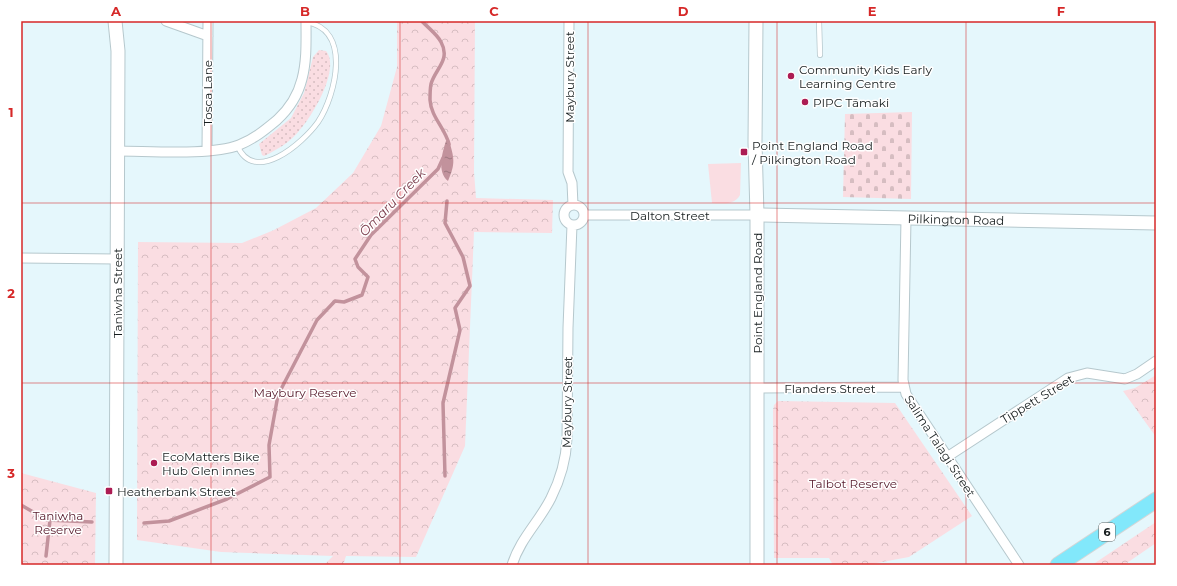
<svg xmlns="http://www.w3.org/2000/svg" width="1177" height="586" font-family="Montserrat,sans-serif">
  <style>
    .grass { fill: url(#grass-dots) }
    .cemetery { fill: url(#cemetery-stones) }
    .park { fill: url(#park-crowns) }
    .garden { fill: #fadde2 }
    .water { fill: url(#water-ripples) }
    .lines { fill: none; stroke-linecap: round; stroke-linejoin: round }
    .stream { stroke: #c2929c; stroke-width: 3.5 }
    .lane-casing { stroke: #b6c8cd; stroke-width: 6 }
    .street-casing { stroke: #b6c8cd; stroke-width: 11 }
    .secondary-casing { stroke: #b6c8cd; stroke-width: 15 }
    .primary-casing { stroke: #d5d6d6; stroke-width: 17 }
    .lane { stroke: #fff; stroke-width: 4.5 }
    .street { stroke: #fff; stroke-width: 9 }
    .secondary { stroke: #fff; stroke-width: 13 }
    .primary { stroke: #82e8fb; stroke-width: 15 }
    .grid { fill: none; stroke: #d62828; stroke-width: 1; stroke-opacity: 0.55 }
    .poi-dot { fill: #ac1c53; stroke: #fff; stroke-width: 1.5 }
    .labels { text-anchor: middle; dominant-baseline: central; stroke-width: 3; stroke-linejoin: round; paint-order: stroke }
    .shield { fill: #fff; stroke: #5c6162; stroke-width: 1 }
    .shield-label { font-size: 11px; font-weight: bold; fill: #161d1e }
    .poi-label { font-size: 12px; fill: #161d1e; stroke: #fff; text-anchor: start }
    .street-label { font-size: 12px; fill: #161d1e; stroke: #fff }
    .park-label { font-size: 12px; fill: #5b2031; stroke: #fff }
    .water-label { font-size: 13px; font-style: italic; fill: #7b3c4c; stroke: #fff }
    .neatline { fill: none; stroke: #d62828; stroke-width: 1.5 }
    .grid-label { font-size: 13px; text-anchor: middle; font-weight: bold; fill: #d62828 }
  </style>
  <defs>
    <pattern id="grass-dots" width="8" height="8" patternUnits="userSpaceOnUse"><rect width="8" height="8" fill="#fadde2"/><path d="M2 2h.1M6 6h.1" fill="none" stroke="#d6bdc1" stroke-width="1.8" stroke-linecap="round"/></pattern>
    <pattern id="cemetery-stones" width="16" height="16" patternUnits="userSpaceOnUse"><rect width="16" height="16" fill="#fadde2"/><path d="M2 7V4a2 2 0 0 1 4 0v3zM10 15v-3a2 2 0 0 1 4 0v3z" fill="#d6bdc1"/></pattern>
    <pattern id="park-crowns" width="20" height="18" patternUnits="userSpaceOnUse"><rect width="20" height="18" fill="#fadde2"/><path d="M2 6a3 3 0 1 1 6 0M12 15a3 3 0 1 1 6 0" fill="none" stroke="#d6bdc1"/></pattern>
    <pattern id="water-ripples" width="26" height="14" patternUnits="userSpaceOnUse"><rect width="26" height="14" fill="#c2929c"/><path d="M2 4q2-2 4 0t4 0M15 11q2-2 4 0t4 0" fill="none" stroke="#9d777f"/></pattern>
  </defs>
  <rect width="100%" height="100%" fill="#e5f7fc"/>
  <path class="grass" d="M319,50l7,1c15,18 -14,66 -27,80 -9,11 -22,19 -35,25l-2,-1 -3,-11 32,-26 13,-25 9,-36z"/>
  <path class="cemetery" d="M912,112l-1,87 -68,-2 2,-83z"/>
  <path class="park" d="M397,21h78l-1,151 2,26 77,2 -1,33 -78,-1 -9,214 -49,111 -70,-1 -3,9h-19l9,-9 -112,-4 -84,-12 1,-298 104,1 32,-13 42,-22 37,-35 28,-47 16,-59z
    M1156,375v62l-33,-46 12,-3z
    M778,401l117,2 77,113 -63,41 -43,8h-33l-4,-7h-55l-1,-148 1,-5z
    M21,473l75,20 -1,72h-74z
    M1156,522v21l-32,22h-32z"/>
  <path class="garden" d="M741,163l-1,32c-6,11 -18,8 -28,8l-4,-39z"/>
  <path class="water" d="M449,140c5,18 7,23 -1,41 -11,-9 -6,-28 -2,-40z"/>
  <g class="lines">
    <path class="stream" d="M422,21c6,7 15,13 19,21 10,18 -6,27 -10,42 -1,5 -1,11 -1,16 1,17 15,28 19,44
      M445,476l-2,-73 17,-73 -5,-22 15,-22 -7,-29 -18,-34 2,-22
      M21,505l26,15 45,2
      M144,523l25,-2 58,-22 43,-22 -1,-32 9,-50 39,-75 18,-19 9,1 18,-7 6,-18 -10,-10 -3,-8 16,-24 67,-66 5,-11
      M46,556l4,-36"/>
    <g class="lane-casing">
      <path id="lane" d="M819,21l1,34
        M237,145c17,41 66,-2 81,-23 18,-27 34,-93 -12,-100"/>
    </g>
    <g class="street-casing">
      <path id="street" d="M166,21l42,15
        M569,21l-1,151 4,11 1,22
        M117,151c33,0 93,5 122,-6 15,-6 26,-15 38,-25 12,-11 21,-25 25,-41 5,-19 4,-39 4,-58
        M207,151l1,-130
        M564 215a10 10 0 1 1 20 0a10 10 0 1 1-20 0Z
        M584,215h173
        M906,219l-3,161 3,14 113,171
        M21,258l96,1
        M757,388l147,-1
        M947,457l121,-79 19,-5 38,6 12,-5 19,-13
        M512,565c8,-26 27,-43 39,-67 9,-18 15,-39 16,-59l1,-111 4,-103"/>
    </g>
    <g class="secondary-casing">
      <g id="secondary">
        <path d="M115,21l3,30 -2,514"/>
        <path d="M756,21l-1,121 2,73v350"/>
        <path id="s1" d="M757,215l399,8"/>
      </g>
    </g>
    <g class="primary-casing">
      <path id="primary" d="M1058,565l98,-65"/>
    </g>
    <use href="#lane" class="lane"/>
    <use href="#street" class="street"/>
    <use href="#secondary" class="secondary"/>
    <use href="#primary" class="primary"/>
  </g>
  <path class="grid" d="M211,21v544M400,21v544M588,21v544M777,21v544M966,21v544M21,203h1135M21,383h1135"/>
  <g class="poi-dot">
    <circle cx="791" cy="76" r="4"/>
    <circle cx="805" cy="102" r="4"/>
    <rect x="740" y="148" width="8" height="8" rx="2"/>
    <circle cx="154" cy="463" r="4"/>
    <rect x="105" y="487" width="8" height="8" rx="2"/>
  </g>
  <g class="labels">
    <rect class="shield" x="1099" y="523" width="16" height="18" rx="3"/>
    <g class="shield-label">
      <text x="1107" y="532">6</text>
    </g>
    <g class="poi-label">
      <text x="799" y="69">Community Kids Early<tspan x="799" dy="14">Learning Centre</tspan></text>
      <text x="813" y="102">PIPC Tāmaki</text>
      <text x="752" y="145">Point England Road<tspan x="752" dy="14">/ Pilkington Road</tspan></text>
      <text x="162" y="456">EcoMatters Bike<tspan x="162" dy="14">Hub Glen innes</tspan></text>
      <text x="117" y="491">Heatherbank Street</text>
    </g>
    <g class="street-label">
      <text transform="translate(569 77) rotate(-90)">Maybury Street</text>
      <text transform="translate(207 93) rotate(-90)">Tosca Lane</text>
      <text x="670" y="215">Dalton Street</text>
      <text stroke="none"><textPath href="#s1" startOffset="199">Pilkington Road</textPath></text>
      <text transform="translate(117 293) rotate(-90)">Taniwha Street</text>
      <text transform="translate(757 293) rotate(-90)">Point England Road</text>
      <text x="830" y="388">Flanders Street</text>
      <text transform="translate(1037 399) rotate(-31)">Tippett Street</text>
      <text transform="translate(567 402) rotate(-89)">Maybury Street</text>
      <text transform="translate(940 446) rotate(57)">Salima Talagi Street</text>
    </g>
    <g class="park-label">
      <text x="305" y="392">Maybury Reserve</text>
      <text x="853" y="483">Talbot Reserve</text>
      <text x="58" y="515">Taniwha<tspan x="58" dy="14">Reserve</tspan></text>
    </g>
    <g class="water-label">
      <text transform="translate(392 202) rotate(-46)">Ōmaru Creek</text>
    </g>
  </g>
  <rect width="1177" height="586" fill="none" stroke="#ffffff" stroke-width="44"/>
  <rect x="22" y="22" width="1133" height="542" class="neatline"/>
  <g class="grid-label">
    <text x="116" y="16">A</text>
    <text x="305" y="16">B</text>
    <text x="494" y="16">C</text>
    <text x="683" y="16">D</text>
    <text x="872" y="16">E</text>
    <text x="1061" y="16">F</text>
    <text x="11" y="117">1</text>
    <text x="11" y="298">2</text>
    <text x="11" y="478">3</text>
  </g>
</svg>
